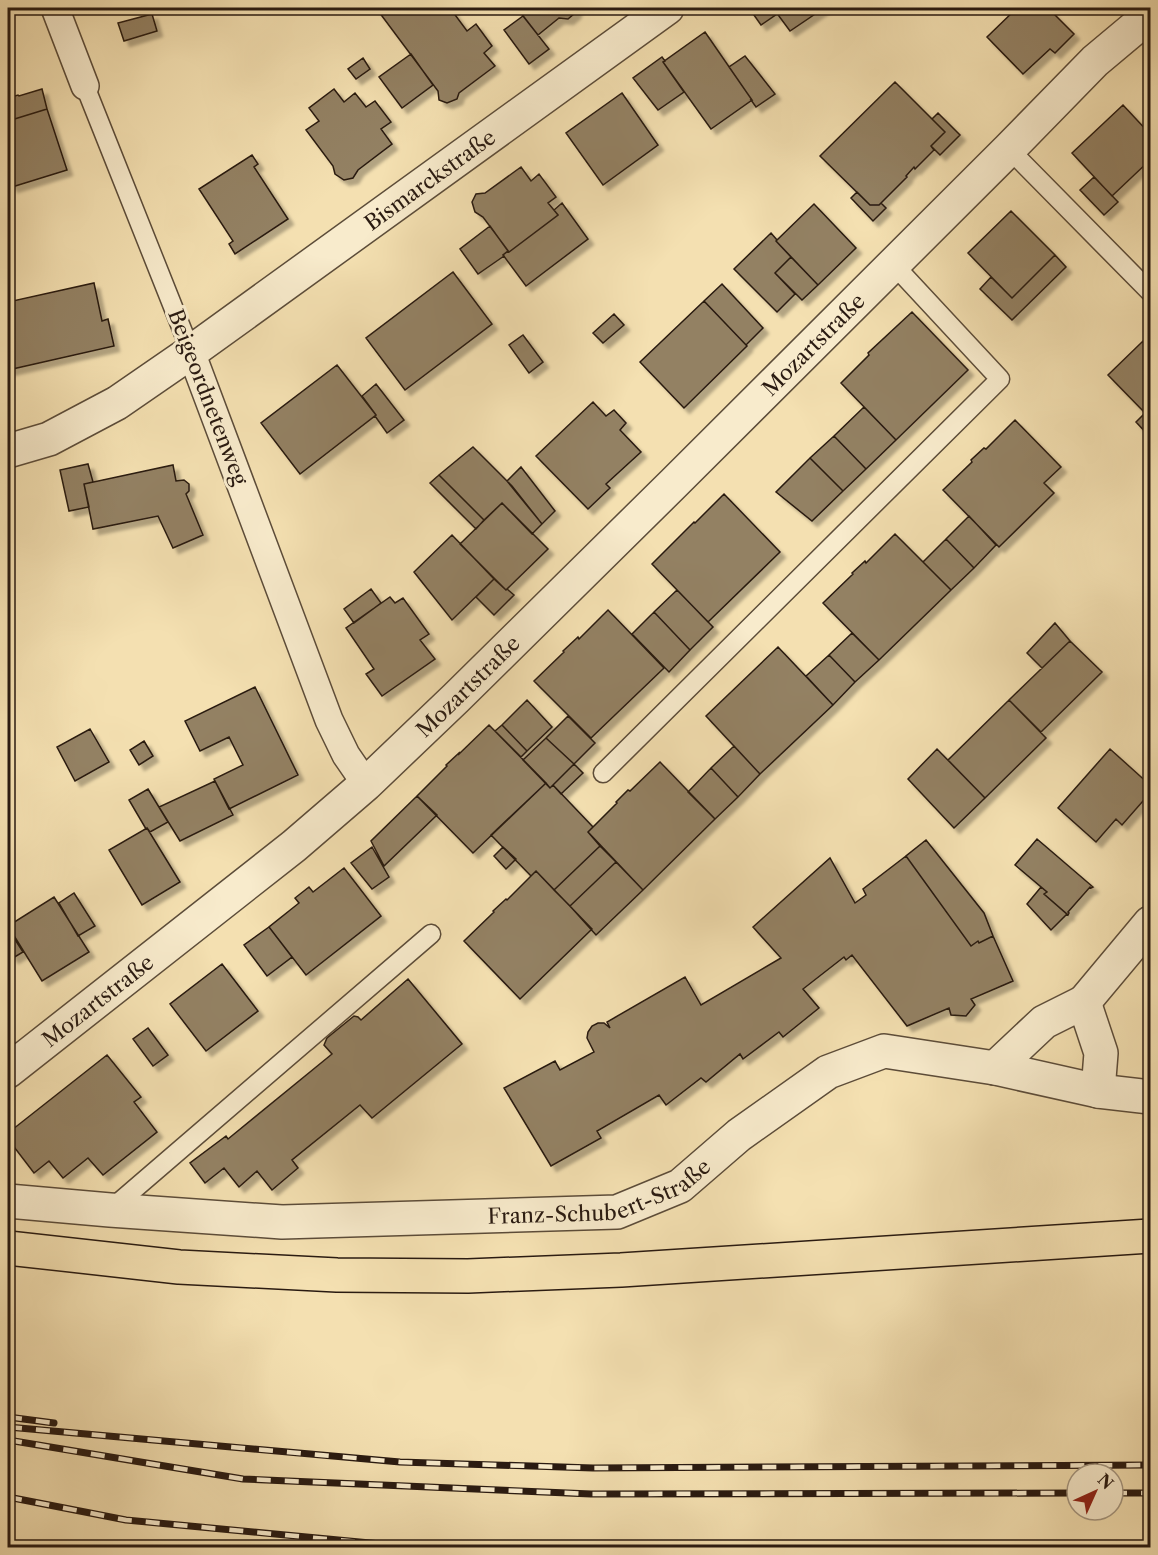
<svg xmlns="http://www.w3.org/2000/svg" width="1158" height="1555" font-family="'Libre Caslon Text',serif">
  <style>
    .building { fill: #938164; stroke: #291a11; stroke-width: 1.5; filter: url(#shadow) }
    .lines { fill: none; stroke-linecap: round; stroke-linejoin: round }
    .service-casing { stroke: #5c4c39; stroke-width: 21 }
    .pedestrian-casing { stroke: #5c4c39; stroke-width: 30 }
    .minor-casing { stroke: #5c4c39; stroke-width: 36 }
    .primary-casing { stroke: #291a11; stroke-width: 36 }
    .service { stroke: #f8ebcc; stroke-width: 18 }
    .pedestrian { stroke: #f8ebcc; stroke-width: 27 }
    .minor { stroke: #f8ebcc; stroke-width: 33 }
    .primary { stroke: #f4e0b1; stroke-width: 33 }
    .rail-casing { stroke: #291a11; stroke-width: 7 }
    .rail { stroke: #f8ebcc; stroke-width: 4.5; stroke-dasharray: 14; stroke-linecap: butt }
    .labels { text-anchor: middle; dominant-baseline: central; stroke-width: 6; stroke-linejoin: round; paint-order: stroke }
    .street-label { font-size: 21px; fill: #291a11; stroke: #f8ebcc }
  </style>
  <defs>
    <filter id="shadow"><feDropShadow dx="5.5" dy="5.5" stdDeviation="1.5" flood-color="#0004"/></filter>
  </defs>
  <rect width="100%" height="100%" fill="#f4e0b1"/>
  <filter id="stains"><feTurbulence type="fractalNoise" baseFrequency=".00333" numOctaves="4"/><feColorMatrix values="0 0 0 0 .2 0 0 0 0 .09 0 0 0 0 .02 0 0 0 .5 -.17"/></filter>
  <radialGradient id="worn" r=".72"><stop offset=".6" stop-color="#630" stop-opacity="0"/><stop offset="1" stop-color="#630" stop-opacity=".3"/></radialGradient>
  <path class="building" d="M376,8h74l17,23 9,-7 16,22 -8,7 11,13 -36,27 -2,6 -10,4 -8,-3 -1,-9z
    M517,8h60l-2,5 -7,6 -9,-1 -21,17z
    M749,8h24l4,6 -16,11z
    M773,8h51l-34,23z
    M1017,8h31l26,26 -19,19 -5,-4 -27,25 -36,-37z
    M152,14l5,17 -33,10 -6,-18z
    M523,16l26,33 -20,15 -25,-34z
    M705,32l47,68 -41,29 -48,-67z
    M411,54l22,31 -31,23 -23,-31z
    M745,56l30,38 -19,13 -5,-7h1l-23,-33z
    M662,57l3,4 -2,1 21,30 -26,18 -25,-32z
    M363,58l7,11 -14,10 -8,-10z
    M895,82l50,50 -14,14 3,4 -19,19 -1,-2 -8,9 1,1 -28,28h-9l-50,-49z
    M42,89l5,20 -39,12v-23l10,-3 1,1z
    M334,89l10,13 11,-9 11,14 9,-6 16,21 -10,7 11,15 -34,26 -5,8 -9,2 -9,-6 -2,-8 -27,-36 13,-9 -10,-13z
    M622,93l36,52 -55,40 -37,-52z
    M1123,105l27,29v26l-38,36 -40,-43z
    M47,109l20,61 -55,17 -1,-4 -3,1v-63z
    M938,113l22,22 -20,20 -9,-9 14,-14 -13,-13z
    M252,155l6,9 -4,3 34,52 -53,35 -6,-10 4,-3 -34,-52z
    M521,167l10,14 8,-7 17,23 -8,6 10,12 -49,37 -26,-35 -8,-5 -3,-10 4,-8 9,-1z
    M1094,177l24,25 -14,13 -24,-25z
    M857,192l13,13h9l2,-2 5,5 -13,13 -22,-23z
    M562,203l26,36 -62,47 -23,-31 5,-4 1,1 49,-37 -4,-5z
    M814,204l42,44 -38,37 -42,-44z
    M1011,211l44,44 -43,43 -44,-45z
    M490,226l18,25 -5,4 1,1 -26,18 -18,-25z
    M771,233l6,7 -1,1 15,16 -16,16 20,21 -18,18 -43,-43z
    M1055,255l11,12 -54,53 -32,-31 11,-12 21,21z
    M791,257l27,28 -16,15 -27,-27z
    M453,272l39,52 -87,66 -39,-52z
    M94,283l8,38 6,-2 6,27 -106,24v-68z
    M722,284l41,44 -17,17 -42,-44z
    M704,301l43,45 -63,62 -44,-46z
    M912,312l56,58 -72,70 -55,-57 28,-28 -1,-2z
    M614,314l10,11 -21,18 -10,-10z
    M523,335l20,27 -14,11 -20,-28z
    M1143,341l7,8v88l-14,-15 9,-9 -37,-38z
    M337,365l39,50 -76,59 -39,-51z
    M376,384l28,36 -17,13 -12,-17 1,-1 -14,-19z
    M593,402l13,14 8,-6 12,13 -6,7 21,22 -35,32 4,4 -22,21 -52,-53z
    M864,407l32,33 -30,29 -32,-33z
    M1015,420l46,47 -17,16 10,10 -55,54 -56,-57 29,-28 -1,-2 13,-12 2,1z
    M834,436l32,33 -23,22 -33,-33z
    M473,447l39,39 30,38 -10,10 -30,-31 -18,17 -45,-45z
    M810,458l33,33 -31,30 -36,-29z
    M88,464l5,18 -9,2 5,23 -20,4 -9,-41z
    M173,465l3,16 8,-1 5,4v7l-3,3 17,41 -30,13 -15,-32 -65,13 -9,-45z
    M521,467l34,44 -13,13 -35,-43z
    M439,475l45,45 -8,9 -46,-46z
    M724,494l56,58 -72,70 -56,-58 42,-42 1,1z
    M502,503l46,46 -42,41 -46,-46z
    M969,516l27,29 -22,23 -28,-29z
    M895,534l56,56 -72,70 -56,-57 30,-29 -1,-1 13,-12 1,2z
    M452,535l42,44 -42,41 -38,-48z
    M946,539l28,29 -23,22 -28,-28z
    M494,579l12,11 1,-1 7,6 -20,20 -18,-18z
    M371,589l10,14 -27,20 -10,-14z
    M677,590l36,37 -23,23 -36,-38z
    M390,597l5,6 8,-5 26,36 -9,6 15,19 -53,37 -16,-22 8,-5 -28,-41z
    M608,610l56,58 -73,70 -57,-57 30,-29 -1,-1 15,-14 1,2z
    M654,612l36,38 -21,22 -37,-38z
    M1055,623l15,18 -28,27 -15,-15z
    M852,633l27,27 -24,22 -26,-27z
    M1070,641l32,31 -61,60 -32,-32z
    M778,647l55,58 -73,69 -54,-58z
    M829,655l26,27 -22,23 -27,-29z
    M255,687l43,88 -69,34 -15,-30 29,-14 -14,-28 -29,14 -15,-30z
    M527,700l25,27 -25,24 -25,-26z
    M1009,700l37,38 -61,60 -37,-38z
    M568,716l27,27 -21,21 -28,-26z
    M489,725l57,58 -73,70 -56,-57 30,-30 -1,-1 13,-12v1z
    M502,725l25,26 -6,6 -26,-26z
    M90,729l19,33 -34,19 -18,-34z
    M546,738l28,26 -24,24 -27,-28z
    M144,741l9,15 -14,9 -9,-15z
    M734,746l26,28 -22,23 -27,-29z
    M937,749l48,49 -31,30 -46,-49z
    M1110,749l40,36v8l-28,32 -6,-6 -20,23 -38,-34z
    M660,762l55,57 -72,71 -55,-58 29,-29 -1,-1 12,-12 2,1z
    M574,764l9,9 -22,21 -8,-9z
    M711,768l27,29 -23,22 -27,-27z
    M215,781l18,34 -53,26 -21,-34z
    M546,783l4,5 3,-3 40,42 -5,5 12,14 -46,44 -18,-19 -5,5 -40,-41z
    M148,789l20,33 -18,10 -3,-4 -1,1 -17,-29z
    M417,796l20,19 -53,51 -13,-25z
    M147,828l33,54 -38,23 -33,-55z
    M1037,839l56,48 -2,1 -1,-1 -22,25 1,1 -1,2 -24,-21 3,-2 -32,-27z
    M926,840l58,73 9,23 -14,7 -1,-2 -7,5 -65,-90z
    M600,846l16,16 -46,44 -16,-16z
    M372,847l17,30 -17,12 -21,-26z
    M503,847l13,12 -10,10 -12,-13z
    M906,856l65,90 7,-5 1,2 14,-7 20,45 -42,18 4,6 -9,11 -15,-1 -2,-7 -42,18 -55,-71 -6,5 -2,-3 -41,32 16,19 -36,29 -4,-5 -36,27 -3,-5 -34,28 -5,-4 -35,27 -7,-10 -62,36 4,7 -50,28 -47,-78 51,-27 5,9 34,-18 -7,-14 1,-6 4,-6 6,-3h6l6,5 -3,-6 78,-45 16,28 80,-47 -28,-31 77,-69 25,45 11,-8 -3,-6z
    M616,862l27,28 -47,45 -26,-29z
    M344,868l37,48 -75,59 -37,-48 30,-24 -4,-5 14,-11 4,5z
    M536,871l56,58 -72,70 -56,-58 30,-29 -1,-1 13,-12 1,1z
    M1041,887l6,5 -3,2 23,20 -16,16 -24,-26z
    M74,893l21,33 -17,10 -19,-33z
    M54,897l35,55 -47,29 -34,-55z
    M269,927l23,30 -25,19 -23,-31z
    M9,930l14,22 -10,6 -5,-8v-19z
    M222,964l36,47 -52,40 -36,-47z
    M408,979l54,65 -90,74 -12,-13 -68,55 6,8 -26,22 -15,-19 -18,16 -15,-19 -19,15 -15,-20 36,-27 2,3 104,-85 -8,-9 3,-7 27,-22 4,1 3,3z
    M148,1028l20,27 -15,11 -20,-27z
    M107,1055l34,42 -7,5 23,30 -54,43 -15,-17 -25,20 -14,-17 -15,12 -26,-34v-6z"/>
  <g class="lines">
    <g class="service-casing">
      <path id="service" d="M85,86l106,266
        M1009,149l141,143
        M603,773l397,-394 -106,-114
        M110,1210l321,-276"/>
    </g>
    <g class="pedestrian-casing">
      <path id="pedestrian" d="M55,8l30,78
        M191,352l138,368 17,35 20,29"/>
    </g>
    <g class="minor-casing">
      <g id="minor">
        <path id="s1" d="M8,451l41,-12 68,-36 74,-51 476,-344"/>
        <path d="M1084,1002l66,-79"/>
        <path d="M995,1068l49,-46 40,-20 17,51 -3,38"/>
        <path id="s2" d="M8,1071l286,-225 72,-62 90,-86 218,-215 335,-334 86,-88 55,-46"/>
        <path id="s3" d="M8,1201l102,9 172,12 335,-10 63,-26 59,-51 89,-63 56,-21 111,17 103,23 52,6"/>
      </g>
    </g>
    <g class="primary-casing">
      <path id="primary" d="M8,1248l171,19 158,8 131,1 153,-6 529,-34"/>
    </g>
    <use href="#service" class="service"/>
    <use href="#pedestrian" class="pedestrian"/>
    <use href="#minor" class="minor"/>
    <use href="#primary" class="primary"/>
    <g class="rail-casing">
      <path id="rail" d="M8,1417l46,6
        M8,1427l392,35 193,6 557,-3
        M8,1440l235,39 348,15 486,-1
        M1113,1493h37
        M8,1497l118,23 297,28"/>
    </g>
    <use href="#rail" class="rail"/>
  </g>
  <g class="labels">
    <g class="street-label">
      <text stroke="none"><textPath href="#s1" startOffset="504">Bismarckstraße</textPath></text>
      <text stroke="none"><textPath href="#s2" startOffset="1086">Mozartstraße</textPath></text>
      <text transform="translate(208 397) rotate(69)">Beigeordnetenweg</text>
      <text stroke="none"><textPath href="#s2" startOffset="600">Mozartstraße</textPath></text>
      <text stroke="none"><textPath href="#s2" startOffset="114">Mozartstraße</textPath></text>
      <text stroke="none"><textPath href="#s3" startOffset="597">Franz-Schubert-Straße</textPath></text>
    </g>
  </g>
  <rect width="1158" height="1555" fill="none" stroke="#f4e0b1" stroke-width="30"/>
  <rect x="9" y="9" width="1140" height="1537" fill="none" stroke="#291a11" stroke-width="3"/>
  <rect x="15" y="15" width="1128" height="1525" fill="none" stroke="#291a11" stroke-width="1.5"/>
  <g transform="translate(1095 1492) rotate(45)"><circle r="28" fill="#f8ebcc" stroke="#a59781" stroke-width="1.5"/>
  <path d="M0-4.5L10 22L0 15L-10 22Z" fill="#8f2418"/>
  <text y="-9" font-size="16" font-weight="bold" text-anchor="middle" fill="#291a11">N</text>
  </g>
  <rect width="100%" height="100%" filter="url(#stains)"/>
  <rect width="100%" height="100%" fill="url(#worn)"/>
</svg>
